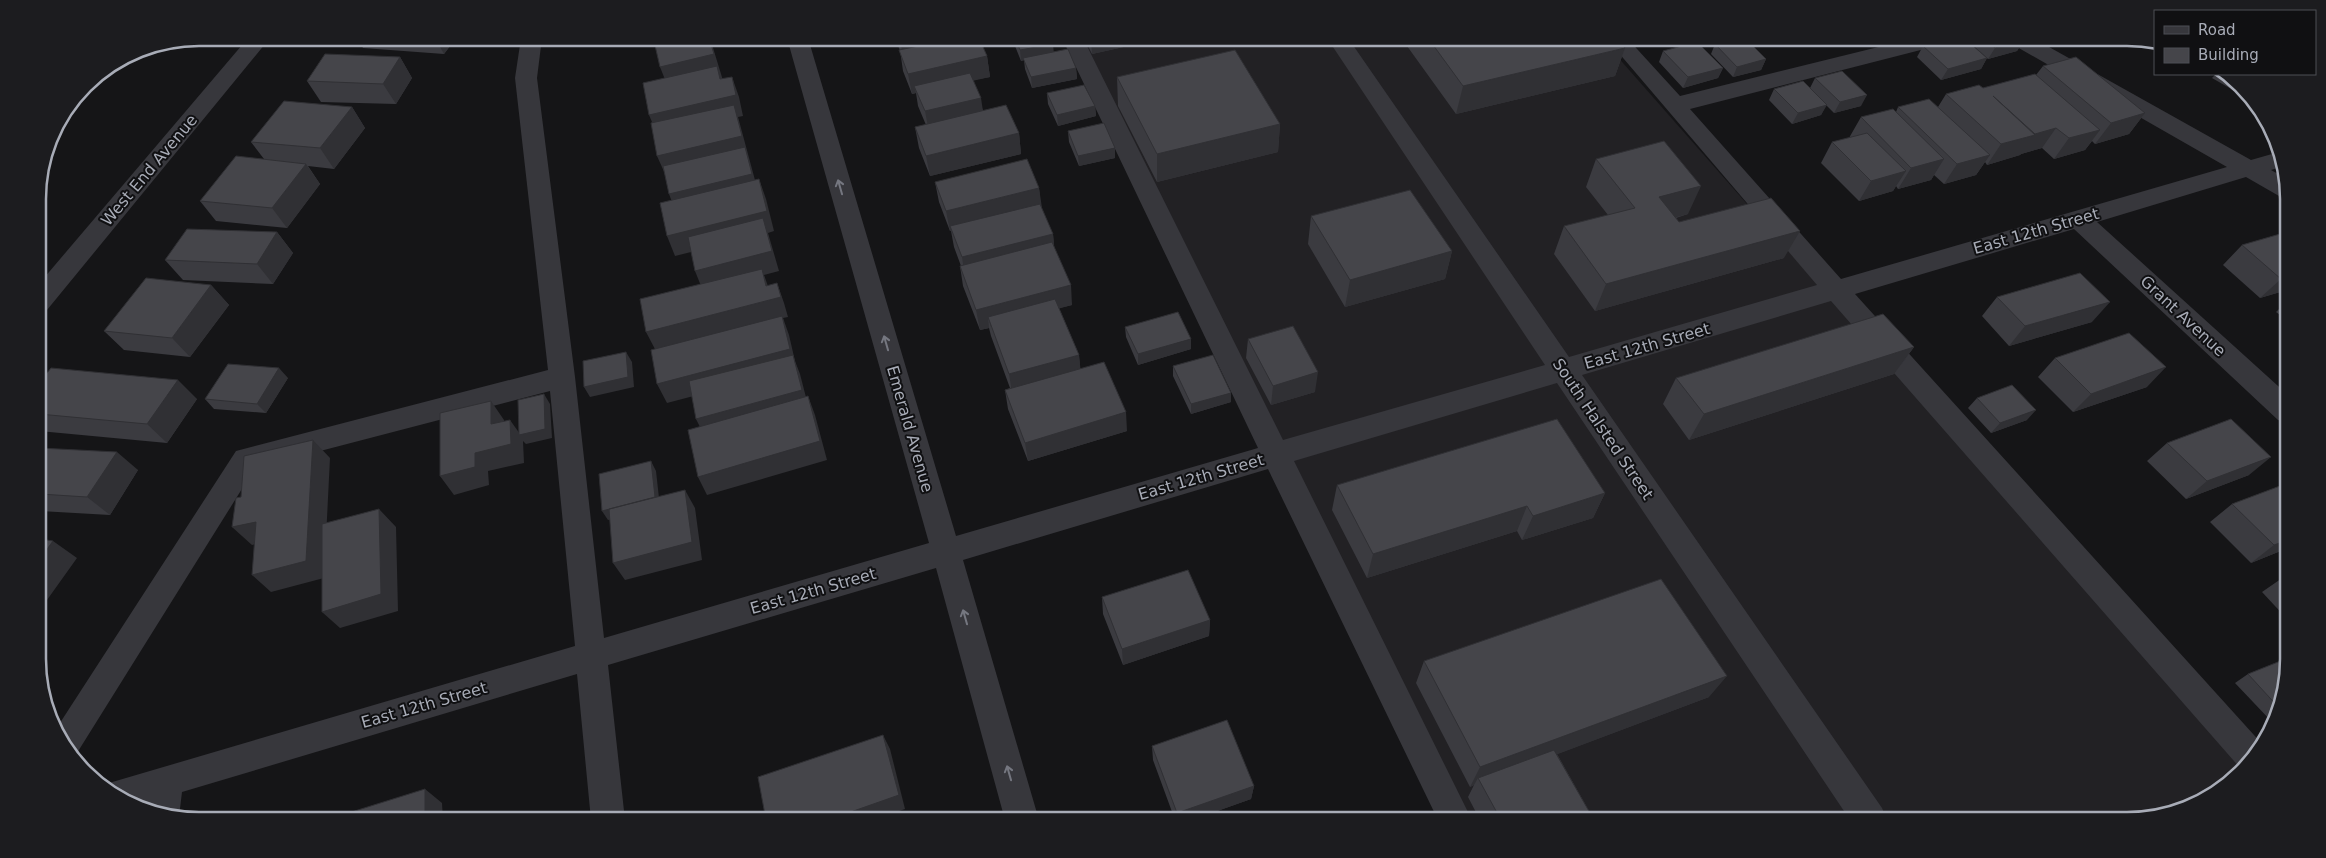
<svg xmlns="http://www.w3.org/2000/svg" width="2326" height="858" font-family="'DejaVu Sans',sans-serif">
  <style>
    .built { fill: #222124 }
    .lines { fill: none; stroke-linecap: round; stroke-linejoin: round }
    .minor { fill: #37373c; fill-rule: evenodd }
    .wall { fill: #3b3b40 }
    .shaded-wall { fill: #303034 }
    .building { fill: #45454a; stroke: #303034 }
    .oneway { stroke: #757780 }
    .labels { text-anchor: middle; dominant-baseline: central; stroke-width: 4; stroke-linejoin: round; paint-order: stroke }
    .street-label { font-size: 16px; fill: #a8acb7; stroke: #101012 }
    .rim { fill: none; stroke: #a8acb7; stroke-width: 2.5 }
  </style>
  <rect width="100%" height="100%" fill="#151517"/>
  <path class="built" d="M1077,38h524l642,730 -18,19 -46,25 -42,8h-665z"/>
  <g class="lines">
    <path class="minor" d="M248,38h22l-223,272 -8,2 -1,-27z
      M521,38h21l-5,40 38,299 29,261 325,-95 -142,-505h21l148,498 302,-88 -196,-410h21l200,402 262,-75 -218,-327h21l221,319 248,-72 -211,-247h21l53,58 235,-58h35l-2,5 -258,66 151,170 386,-112 -217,-124 -3,-5h26l218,122 28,-8 5,14 -13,4 16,9v19l-8,-2 -33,-19 -149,45 191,173v28l-10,-3 -204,-191 -219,65 408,451 -22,24 -410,-468 -249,74 300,433 5,12h-37l-293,-437 -263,78 178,359h-34l-170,-351 -305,91 76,260h-34l-69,-252 -328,97 17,155h-34l-14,-146 -395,118 -3,25 -31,-5 -1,-10 -10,3 -29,-19 1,-3 466,-137 -25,-255 -295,77 -178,285 -4,2 -15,-29 178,-275 312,-81 -33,-292z"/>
  </g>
  <path class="wall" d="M357,38h99l-12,16 -81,-6z
    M894,38h85l8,18 3,21 -17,3 10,31 36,22 2,21 -91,22 -11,-28 -4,-21 11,-2 -8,-19 -2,-13 -4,1 -9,-23 -3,-21z
    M1014,38h36l3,14 23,16 1,11 -45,9 -7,-19 -1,-9 -3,1 -6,-15z
    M1084,38h80l-72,16z
    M1397,38h219l9,10 -10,28 -159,38 -49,-68 -4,1z
    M1967,38h54l3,2 -7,11 -29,8 -22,-20z
    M1715,44l51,15 -5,11 -28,7 -22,-23z
    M1923,46l64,12 -6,11 -40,11 -24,-23z
    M1663,51l60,17 -5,10 -35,10 -24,-26z
    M400,57l12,21 -16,26 -75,-2 -14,-21z
    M2043,66l102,47 -16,21 -34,10 -3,-3 -7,9 -31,9 -12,-11 -21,6 -1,1 -33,10 -2,-3 -9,13 -32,9 -10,-9 -3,5 -33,9 -2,-3 -3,5 -34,10 -38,-38 11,-21 17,-4 12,-21 35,-5 2,-5h40l8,-13 37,-6 53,-13z
    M2216,74h4l29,19 5,9 -42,-24z
    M1117,77l163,47 -2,28 -121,30 -39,-76z
    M1815,78l46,28 -27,7 -8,-8 -5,10 -29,9 -23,-24 5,-11 36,-1z
    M1047,93l48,13 1,10 -38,10 -10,-22z
    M352,107l13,21 -31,41 -26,-3 12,18 -33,44 -71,-7 -16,-20 64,-42 -13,-17z
    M1068,131l47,27 -36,8 -10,-24z
    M1596,159l92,55 -12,4 3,4 105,36 -189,53 -41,-57 10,-28 44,-11 -22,-28z
    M935,182l104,6 2,20 12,26 1,13 18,58 -13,3 20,47 1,13 47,63 -99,30 -20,-52 -3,-19 5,-2 -19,-52 -2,-8 -9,2 -17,-44 -3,-20h1l-7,-19 -3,-16h-1l-11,-29z
    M1311,216l141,35 -7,28 -100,28 -37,-63z
    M277,232l16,21 -20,31 -90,-4 -18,-20z
    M2287,232v58l-27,8 -37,-33 19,-20z
    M211,285l18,20 -39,52 -66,-7 -20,-19z
    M1997,297l95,25 -83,24 -27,-30z
    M2287,301l1,20 -12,-9z
    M1125,327l66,22 -53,16 -12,-28z
    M1248,339l67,53 -44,13 -25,-47z
    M1914,347l-20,27 -205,66 -26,-36 13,-26z
    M2055,358l92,29 -74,25 -35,-35z
    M1173,366l58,36 -40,12 -18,-38z
    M288,378l-22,35 -52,-4 -9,-10z
    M39,383l158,16 -30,44 -128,-12z
    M1977,398l50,22 -36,13 -23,-25z
    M2167,443l82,32 -63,24 -39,-38z
    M39,448l99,22 -28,45 -70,-4z
    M2288,483v65l-37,15 -41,-41 22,-18z
    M1337,485l268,8 -12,25 -71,22 -5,-9 -150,47 -35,-68z
    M2288,574v46l-26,-28z
    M1102,597l108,23 -1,16 -86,29 -20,-51z
    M2288,658l-8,52 -5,11 -3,1 -37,-39 13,-9z
    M1424,661l285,36 -152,57 37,66h-114l-12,-23 6,-12 -4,2 -54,-104z
    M1152,746l102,40 -3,13 -59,21h-17l-22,-60z"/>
  <path class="shaded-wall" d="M435,38h21l-12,16z
    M565,38h23l-21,4z
    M710,38l15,49 7,-10 7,20 4,19 -5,1 21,78 -82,20 -8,-21 -3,-18 -9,-20 1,-20 -9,-21 19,-28 -8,-20z
    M910,38h26l2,15 -34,7 -4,-20z
    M1091,38h73l-72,16z
    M1405,38h4l-2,8 -4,1z
    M2024,40l-7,11 -29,8 7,-11z
    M1053,44l1,10 -31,4 1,2 -3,1 -1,-11z
    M1625,48l-10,28 -159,38 7,-28z
    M987,56l3,21 -72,16 -4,-7 2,7 -4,1 -4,-20z
    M400,57l12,21 -16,26 -13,-20z
    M1987,58l-6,11 -40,11 7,-11z
    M1766,59l-5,11 -28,7 4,-10z
    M1076,68l1,11 -45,9 -1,-11z
    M1723,68l-5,10 -35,10 5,-11z
    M1867,95l-6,11 -27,7 6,-11z
    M981,98l3,20 -55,14 -4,-21z
    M1827,105l-6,10 -29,9 6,-11z
    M1095,106l1,10 -38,10 -1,-11z
    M352,107l13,21 -31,41 -14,-21z
    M2145,113l-16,21 -34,10 16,-21z
    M1280,124l-2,28 -121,30v-28z
    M2056,128l-14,20 -21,6 -1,1 -33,10 14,-21 34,-9v-1z
    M2100,130l-15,20 -31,9 15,-21z
    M1019,133l2,21 -91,22 -4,-20z
    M1115,148v10l-36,8 -1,-10z
    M1990,155l-14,20 -32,9 13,-20z
    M1944,159l-13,21 -33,9 13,-21z
    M306,164l14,20 -33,44 -15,-20z
    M1906,171l-13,20 -34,10 12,-20z
    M759,179l7,20 8,32 -6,2 11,38 -15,4 5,14 8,-6 7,20 4,14 -5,1 6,17 6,26 5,13 9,35 -104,28 -9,-18 100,-50 -129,34 -10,-19 -1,-33 -10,-19 57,-41 -8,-20 72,-38 -92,23 -8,-20z
    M1701,186l-13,28 -41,11 12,-28z
    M1039,188l3,20 -92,18 1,5h-1l-4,-20z
    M1800,231l-16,27 -189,53 11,-27z
    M277,232l16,21 -20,31 -16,-20z
    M1053,234l2,20 -90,23 -3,-20z
    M1452,251l-7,28 -100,28 5,-27z
    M2287,277v13l-27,8 21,-19z
    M211,285l18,20 -39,52 -18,-19z
    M1071,285l1,20 -81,22 -3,-10 1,11 -9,2 -4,-20z
    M2110,302l-18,20 -83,24 16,-20z
    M1191,339v10l-53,16v-11z
    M1914,347l-20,27 -205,66 15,-26z
    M626,352l6,10 2,25 -44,10 -6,-10z
    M1079,355l2,19 -69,19 -3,-19z
    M2166,367l-19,20 -74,25 18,-18z
    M279,368l9,10 -22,35 -9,-9z
    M1318,372l-3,20 -44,13 2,-19z
    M178,380l19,19 -30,44 -20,-19z
    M1231,393v9l-40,12v-10z
    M544,394l6,10 2,34 -26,6 -3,-3 1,22 -36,8 1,14 -35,10 -14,-19 35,-23 35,-33 10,14z
    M808,396l7,19 12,45 -120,35 -9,-18z
    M491,401l13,19v23l-13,-19z
    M2036,410l-9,10 -36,13 9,-10z
    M1126,412l1,19 -99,30 -3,-18z
    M313,440l17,18 -6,120 -53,14 -19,-17z
    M117,452l21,18 -28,45 -23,-18z
    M2271,457l-22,18 -63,24 21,-18z
    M651,461l5,10 4,36 -52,13 -6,-9z
    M685,490l10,18 7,52 -77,20 -12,-17z
    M1605,493l-12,25 -71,22 11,-24z
    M1527,506l-10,25 -150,47 6,-24z
    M379,509l17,18 2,84 -58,17 -18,-16z
    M256,522l19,17 -23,6 -20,-18z
    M2288,540v8l-37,15 23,-18z
    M53,541l24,17 -35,49 -2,-2v-46z
    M1210,620l-1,16 -86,29 -1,-16z
    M1727,676l-18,21 -228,86 -3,-5 -4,7 -4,2 10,-20z
    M883,735l7,14 15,60 -32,11h-45z
    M1254,786l-3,13 -59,21h-15v-7z
    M425,789l17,14 1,17h-18z"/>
  <path class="building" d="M670,38h39l5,16 -54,13 -6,-26z
    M899,38h11l-10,2z
    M936,38h43l8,18 -79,18 -9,-24 39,-8z
    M1015,38h35l3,6 -33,6z
    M1428,38h188l9,10 -162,38z
    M1739,38h6l21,21 -29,8 -22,-23z
    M1957,38h7l23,20 -39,11 -25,-23z
    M1983,38h38l3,2 -29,8z
    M1697,42l26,26 -35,9 -25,-26z
    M1068,49l8,19 -45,9 -8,-19z
    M1235,50l45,74 -123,30 -40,-77z
    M325,54l75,3 -17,27 -76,-3z
    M2076,57l69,56 -34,10 -68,-57z
    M717,66l3,13 12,-2 4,18 -87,20 -6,-32z
    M1842,71l25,24 -27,7 -25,-24z
    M970,73l11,25 -56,13 -11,-25z
    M2035,74l65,56 -31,8 -13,-10 -21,6 -42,-38 42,39 -34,9 -55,-50 33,-9 4,3z
    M1803,81l24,24 -29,8 -24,-24z
    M1084,85l11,21 -38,9 -10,-22z
    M1929,99l61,56 -33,9 -59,-57z
    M284,101l68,6 -32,41 -69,-6z
    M734,105l8,31 -85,20 -6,-33z
    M1006,105l13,28 -93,23 -11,-29z
    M1893,109l51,50 -33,9 -50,-51z
    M1104,123l11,25 -37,8 -10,-25z
    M1867,133l39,38 -35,10 -39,-39z
    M1664,141l37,45 -42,11 20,25 92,-24 29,33 -194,53 -42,-58 71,-18 -39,-49z
    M745,147l7,27 -83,20 -6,-28z
    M236,156l70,8 -34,44 -72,-7z
    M1027,159l12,29 -93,23 -11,-29z
    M759,179l8,32 -100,25 -7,-33z
    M1410,190l42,61 -102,29 -39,-64z
    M1040,204l13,30 -91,23 -12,-31z
    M763,218l9,33 -77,20 -7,-34z
    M187,229l90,3 -20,32 -92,-4z
    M2287,232v45l-6,2 -39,-34z
    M1052,242l19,43 -95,25 -16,-44z
    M762,269l4,17 11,-3 4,14 -135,35 -6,-33z
    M2080,273l30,29 -85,24 -28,-29z
    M146,278l65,7 -39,53 -68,-7z
    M1055,299l24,56 -70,19 -21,-57z
    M1178,312l13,27 -53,15 -13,-27z
    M1883,314l31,33 -210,67 -28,-36z
    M782,316l8,33 -133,35 -6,-34z
    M1293,326l25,46 -45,14 -25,-47z
    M2129,333l37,34 -75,27 -36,-36z
    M626,352l2,25 -44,10 -1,-26z
    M793,355l9,35 -106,29 -7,-38z
    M1213,355l18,38 -40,11 -18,-38z
    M1104,362l22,50 -101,31 -20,-53z
    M228,364l51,4 -22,36 -52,-5z
    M51,368l127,12 -31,44 -108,-10v-31z
    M2012,385l24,25 -36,13 -23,-25z
    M544,394l1,35 -26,6 -1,-35z
    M808,396l12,45 -122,36 -10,-47z
    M491,401v23l19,-4 1,24 -36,9v14l-35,9v-63z
    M1557,419l48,74 -72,23 -6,-10 -154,48 -36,-69z
    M2231,419l40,38 -64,24 -40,-38z
    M313,440l-7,121 -54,14 4,-53 -24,5 4,-29 5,-1 3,-41z
    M39,448l78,4 -30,45 -47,-3z
    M651,461l4,36 -53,14 -3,-37z
    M2288,483v57l-14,5 -42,-41z
    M685,490l7,52 -79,21 -4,-54z
    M379,509l2,85 -59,18v-88z
    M40,539l13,2 -13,18z
    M1188,570l22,50 -88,29 -20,-52z
    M1661,579l66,97 -247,91 -56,-106z
    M2288,658v1l-8,50 -32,-35z
    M1227,720l27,66 -77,27 -25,-67z
    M883,735l16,60 -71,25h-62l-8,-43z
    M1554,750l40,70h-93l-23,-42z
    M425,789v31h-99z
    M904,818l1,2h-9z"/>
  <defs><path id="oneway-shaft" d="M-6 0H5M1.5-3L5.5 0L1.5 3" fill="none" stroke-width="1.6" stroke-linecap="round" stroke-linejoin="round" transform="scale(1.25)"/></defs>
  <g class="oneway">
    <use href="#oneway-shaft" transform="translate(840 187) rotate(-106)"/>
    <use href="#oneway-shaft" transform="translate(886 343) rotate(-106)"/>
    <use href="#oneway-shaft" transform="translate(965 617) rotate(-106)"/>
    <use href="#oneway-shaft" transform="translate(1009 773) rotate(-106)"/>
  </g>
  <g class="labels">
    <g class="street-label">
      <text transform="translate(149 170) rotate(-50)">West End Avenue</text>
      <text transform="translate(2036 231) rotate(-16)">East 12th Street</text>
      <text transform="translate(2183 316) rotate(43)">Grant Avenue</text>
      <text transform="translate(1647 346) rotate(-16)">East 12th Street</text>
      <text transform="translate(910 429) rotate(74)">Emerald Avenue</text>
      <text transform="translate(1603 429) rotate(56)">South Halsted Street</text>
      <text transform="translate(1201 477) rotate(-16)">East 12th Street</text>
      <text transform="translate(813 591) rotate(-16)">East 12th Street</text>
      <text transform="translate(424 705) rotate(-16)">East 12th Street</text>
    </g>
  </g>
  <path d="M0 0H2326V858H0ZM199 46H2127A153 153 0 0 1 2280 199V659A153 153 0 0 1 2127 812H199A153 153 0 0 1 46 659V199A153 153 0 0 1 199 46Z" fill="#1c1c1f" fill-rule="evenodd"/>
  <path class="rim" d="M199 46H2127A153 153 0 0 1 2280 199V659A153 153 0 0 1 2127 812H199A153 153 0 0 1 46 659V199A153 153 0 0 1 199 46Z"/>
  <rect x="2154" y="10" width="162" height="65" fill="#101012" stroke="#4d4e54"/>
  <rect x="2164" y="26" width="25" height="8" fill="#37373c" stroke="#4d4e54"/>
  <text x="2198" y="35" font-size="15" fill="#a8acb7">Road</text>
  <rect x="2164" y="48" width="25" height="15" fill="#45454a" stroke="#4d4e54"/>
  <text x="2198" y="60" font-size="15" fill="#a8acb7">Building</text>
</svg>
